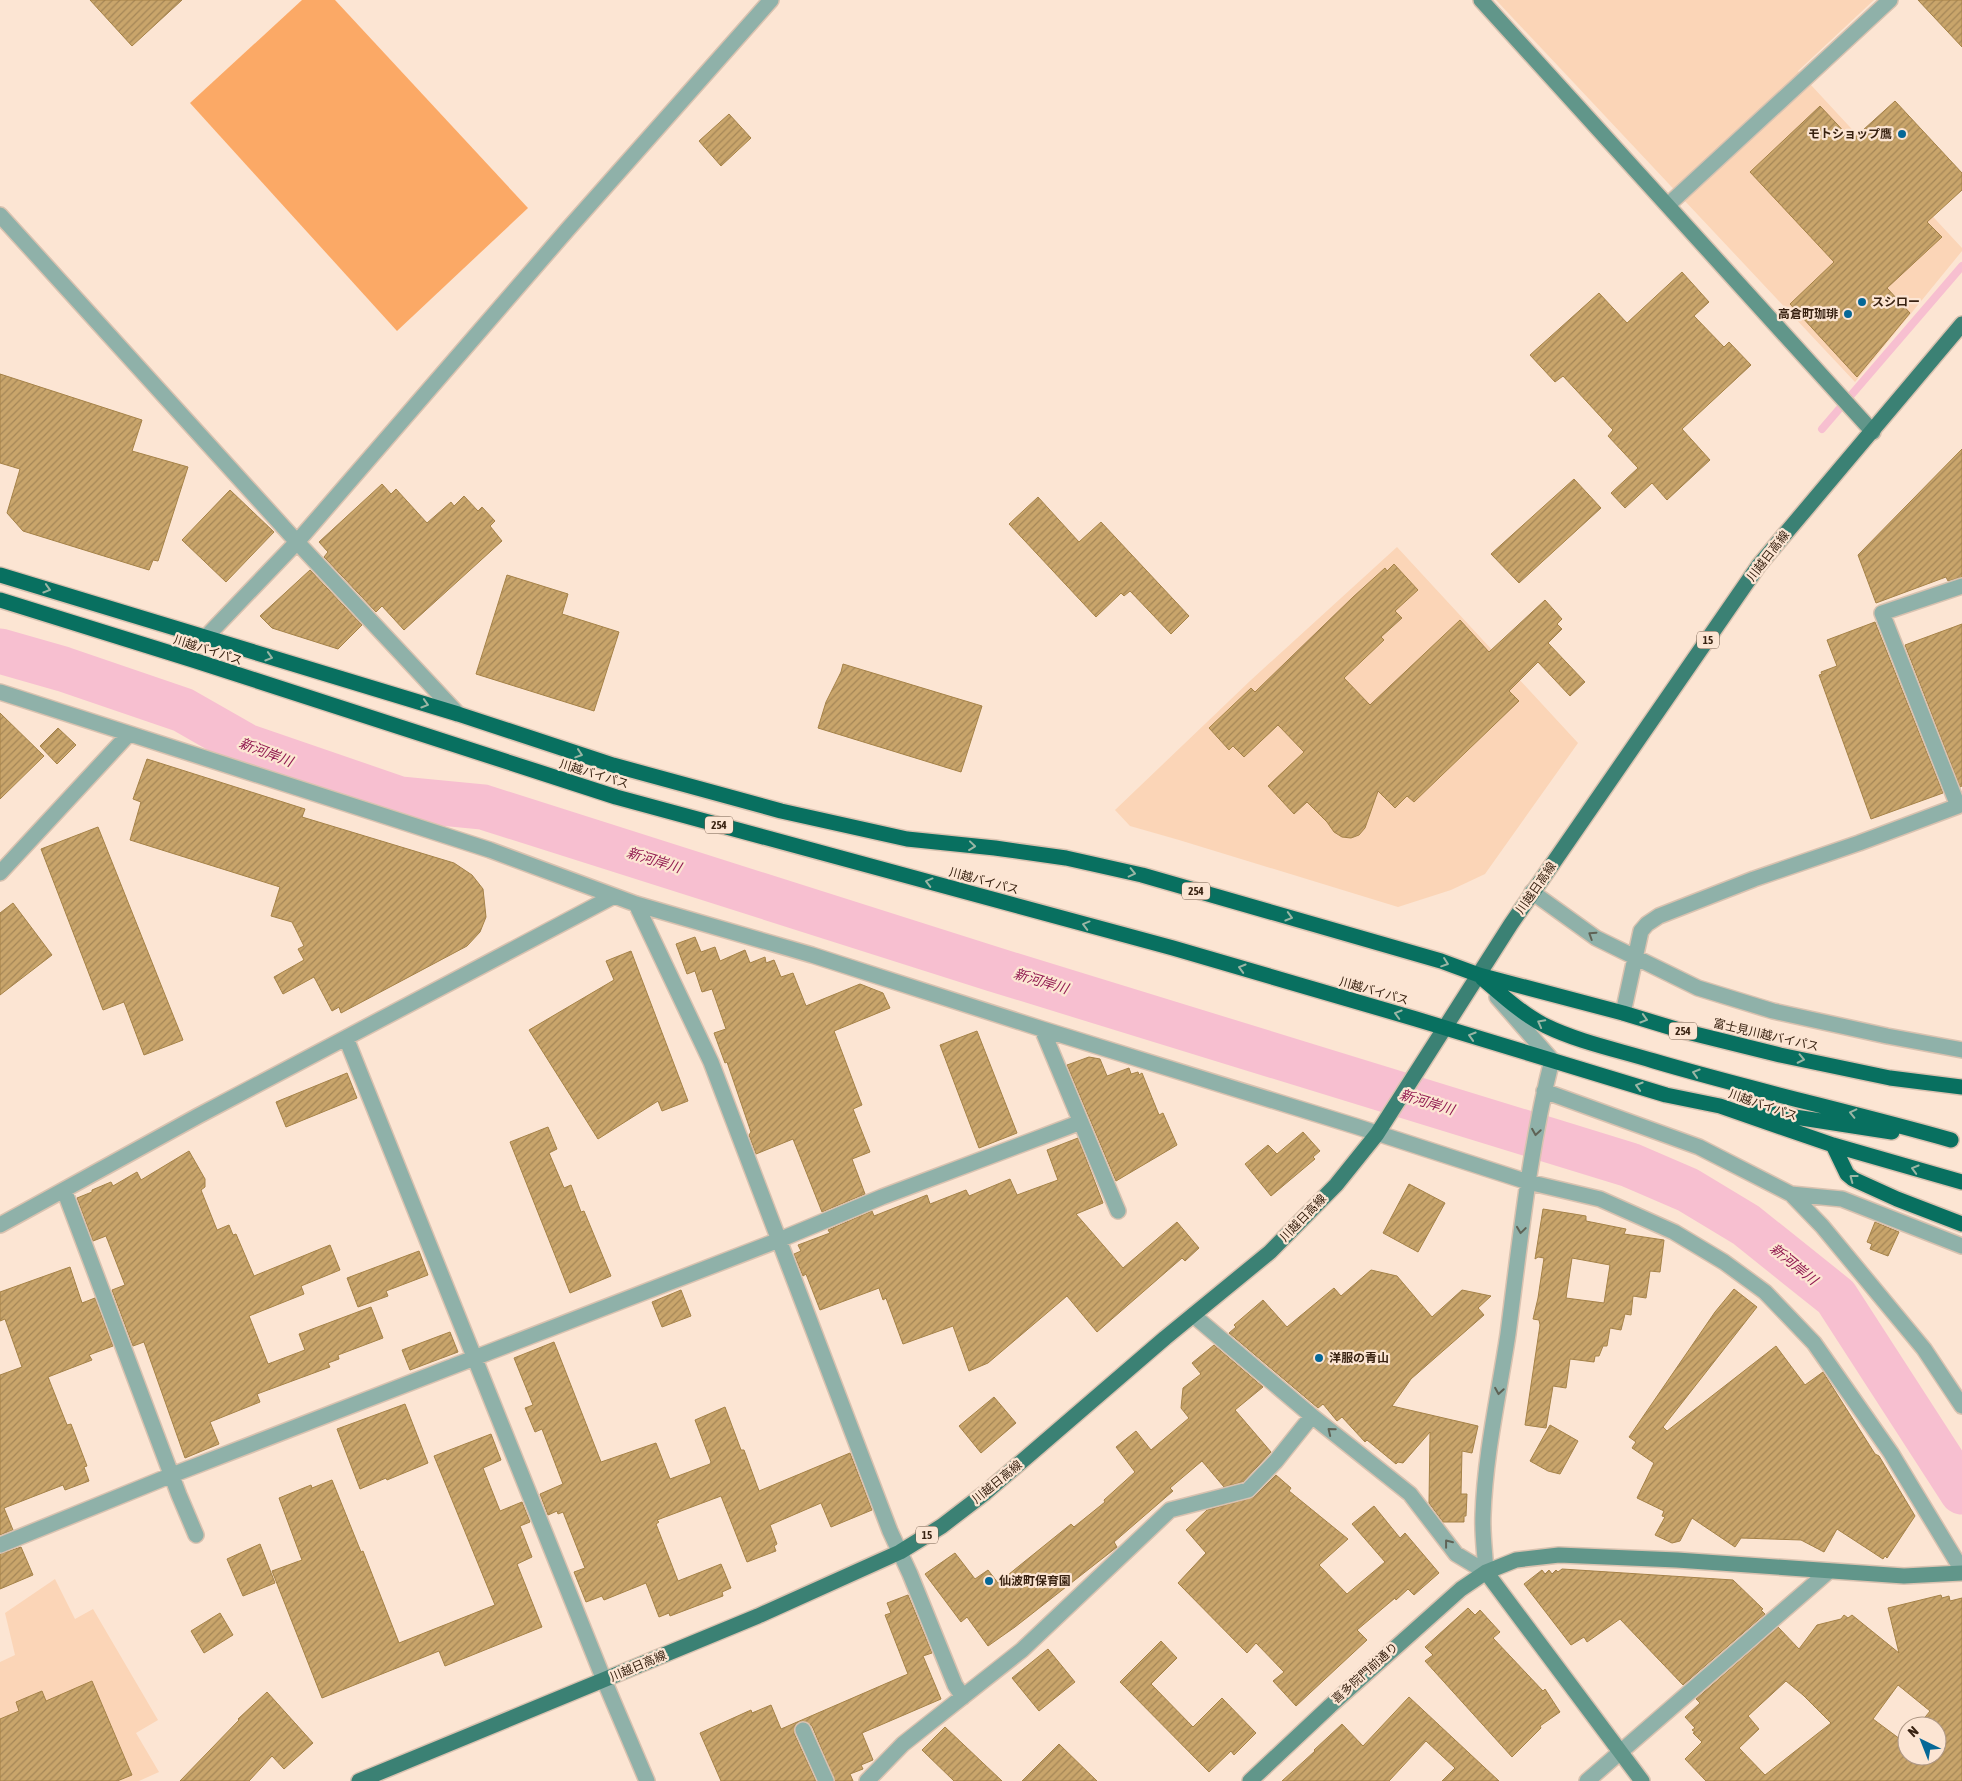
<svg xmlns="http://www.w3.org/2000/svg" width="1962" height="1781" font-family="'Asap Condensed','Noto Sans JP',sans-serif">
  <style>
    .built { fill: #fbd5b7 }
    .green { fill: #fba966 }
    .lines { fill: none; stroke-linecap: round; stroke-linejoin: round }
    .stream { stroke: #f7bfd0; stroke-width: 8 }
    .river { stroke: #f7bfd0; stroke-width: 45 }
    .building { fill: url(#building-hatch); stroke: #a58248; fill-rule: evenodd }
    .street-casing { stroke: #d9c2b0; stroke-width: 18 }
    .secondary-casing { stroke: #d9c2b0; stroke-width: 18 }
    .primary-casing { stroke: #d9c2b0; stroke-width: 18 }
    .highway-casing { stroke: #d9c2b0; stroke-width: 18 }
    .street { stroke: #8fb1a9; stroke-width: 15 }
    .secondary { stroke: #61968a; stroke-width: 15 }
    .primary { stroke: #3b8174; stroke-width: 15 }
    .highway { stroke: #087060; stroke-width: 15 }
    .oneway { stroke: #9ab6a5 }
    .oneway2 { stroke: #5f6255 }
    .poi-dot { fill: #066897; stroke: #fce5d3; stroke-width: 2 }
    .labels { text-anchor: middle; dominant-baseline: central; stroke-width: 4.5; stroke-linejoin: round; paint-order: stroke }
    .shield { fill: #fce5d3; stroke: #735c4b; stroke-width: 1 }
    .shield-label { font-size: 11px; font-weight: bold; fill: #382211 }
    .poi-label { font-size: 12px; font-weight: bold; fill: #382211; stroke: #fce5d3; text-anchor: start }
    .street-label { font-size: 12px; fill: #382211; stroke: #fce5d3 }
    .water-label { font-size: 14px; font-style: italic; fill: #921b51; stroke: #fce5d3 }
  </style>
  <defs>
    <pattern id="building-hatch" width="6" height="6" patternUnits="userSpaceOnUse" patternTransform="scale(1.25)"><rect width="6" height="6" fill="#c9a56b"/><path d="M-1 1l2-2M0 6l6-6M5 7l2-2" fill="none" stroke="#a48657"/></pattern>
  </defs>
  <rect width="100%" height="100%" fill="#fce5d3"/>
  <path class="built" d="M1496,0h378l-76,71 164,177v3l-107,131z
    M1397,547l181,196 -93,131 -34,16 -53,17 -219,-67 -49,-14 -15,-16 136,-130z
    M55,1579l20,40 18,-10 65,111 -22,13 23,39 -20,9h-139v-119l15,-7 -10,-42z"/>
  <path class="green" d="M302,0h33l193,208 -131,123 -207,-228z"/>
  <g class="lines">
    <path class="stream" d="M1822,429l140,-163"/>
    <path class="river" d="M0,651l63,18 120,41 63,36 154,53 83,8 510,162 637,196 58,25 58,35 90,72 126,195"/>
  </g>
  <path class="building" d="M90,0h92l-50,46z
    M1918,0h44v47z
    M1895,101l67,72v17l-35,32 15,15 -55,51 23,25 -53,64 -67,-73 44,-42 -84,-90 70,-66 32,34z
    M729,114l22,24 -30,28 -22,-25z
    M1682,272l27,30 -15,14 30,31 5,-5 22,23 -69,64 28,31 -43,40 -15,-17 -27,25 -14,-15 27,-25 -30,-32 5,-6 -50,-54 -8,6 -25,-27 69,-62 28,30z
    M0,374l142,46 -10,31 56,16 -30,94 -5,-1 -4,10 -126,-39 -16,-18 13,-44 -20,-6z
    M1962,449v128l-14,4 -2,-4 -70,26 -18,-48z
    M1574,479l27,29 -82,75 -28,-29z
    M382,484l9,10 5,-5 31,34 24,-21 3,4 10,-10 14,15 4,-4 13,14 -5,5 12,15 -98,89 -22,-24 -6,6 -52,-55 4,-5 -9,-10z
    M230,490l44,42 -48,50 -44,-42z
    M1038,497l41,45 22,-20 88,94 -18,18 -41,-43 -6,5 -3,-3 -25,24 -87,-93z
    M1394,564l24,26 -23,21 7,7 -21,19 3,3 -40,38 26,27 90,-85 29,32 56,-52 17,19 -5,5 5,5 -14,14 37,39 -15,14 -32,-34 -29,29 10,10 -105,101 -7,-6 -12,12 -17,-17 -13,37 -6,7 -8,3 -9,-1 -8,-5 -7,-10 -20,-20 -13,12 -26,-28 36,-34 -26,-27 -34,32 -11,-11 -4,4 -20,-22 42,-40 4,4 98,-95 32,-29 2,3z
    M310,570l52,55 -24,24 -66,-21 -12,-12z
    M507,575l61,19 -6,20 57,18 -25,79 -118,-37z
    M1875,622l68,171 -72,26 -52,-144 3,-1 -1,-2 16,-6 -10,-26z
    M1962,624v162l-2,1 -55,-142z
    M843,664l139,42 -21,66 -143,-44 8,-26 15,-30z
    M0,713l44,43 -44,43z
    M58,728l18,17 -19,19 -17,-18z
    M147,759l158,50 -3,8 152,46 18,12 11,14 3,28 -6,15 -13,14 -126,67 -2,-6 -7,4 -18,-34 -31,17 -9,-17 30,-17 -6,-11 6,-3 -12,-24 -21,-6 9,-29 -150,-47 11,-38 -8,-3z
    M98,827l85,213 -39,15 -20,-53 -21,8 -62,-161z
    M13,903l39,52 -52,40v-82z
    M695,937l6,15 14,-5 5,14 25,-11 5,13 15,-6 1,6 8,-3 7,17 12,-4 13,33 54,-22 23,9 7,15 -56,23 28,74 -9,4 17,43 -18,7 13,35 -43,18 -29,-73 -37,15 -7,-19 2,-3 -24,-70 -2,1 -11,-30 12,-4 -14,-40 -10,3 -7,-21 -8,3 -11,-30z
    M631,951l57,150 -26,10 -4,-10 -60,38 -69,-109 85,-50 -8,-19z
    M977,1031l40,102 -38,15 -39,-103z
    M1089,1057l11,2 7,17 22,-8 2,6 7,-2 1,3 3,-2 17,42 4,-2 14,32 -61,36 -49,-116z
    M347,1073l10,25 -71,29 -10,-25z
    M548,1127l9,22 -8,4 15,35 7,-3 10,27 3,-1 27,65 -41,17 -60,-151z
    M1303,1132l17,19 -7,6 2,2 -44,37 -26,-32 23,-19 9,9z
    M1078,1138l25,65 -27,11 47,54 54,-46 22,26 -14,13 -3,-3 -85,74 -30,-36 -79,67 -19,8 -16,-45 -50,18 -17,-46 -3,2 -4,-12 -59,22 -14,-36 -3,2 -9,-22 7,-3 -3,-6 32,-12 -2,-3 44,-19 2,5 53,-21 3,9 36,-14 3,6 41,-17 7,16 41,-15 -11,-30z
    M189,1151l16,28v8l-4,3 16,40 12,-5 4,10 3,-1 18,42 76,-31 10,25 -39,16 3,8 -55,22 19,48 37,-14 -6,-16 72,-27 12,31 -45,17 1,4 -11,4 2,4 -73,27 3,8 -50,20 9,22 -34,14 -41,-116 -11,4 -21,-56 13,-5 -19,-49 -13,5 -16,-43 15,-6v-2l19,-8 2,4 24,-14 4,8z
    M1409,1184l36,19 -27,49 -35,-19z
    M1543,1209l43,7v5l40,8 -2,5 40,6 -4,32 -10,-1 -4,27 -13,-2 -2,19 -6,-1 -4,16 -11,-2 -3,18h-4l-4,10h-4l-1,6 -24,-3 -4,29 -13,-2 -7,42 -21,-3 15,-100 -1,-5 -6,-1 5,-21 6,-40 -6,-1 -3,2zM1572,1258l38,7 -6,38 -38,-5z
    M1875,1222l24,10 -11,24 -18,-7 2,-5 -5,-2z
    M419,1251l9,24 -42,16 2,5 -30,11 -11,-29z
    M70,1267l12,36 13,-5 18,48 -24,9 3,5 -44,17 19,48 4,-1 16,42 -3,1 5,14 -24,9 -2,-5 -59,23 9,22 -13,5v-160l22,-8 -17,-48 -5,2v-29z
    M1371,1270l26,6 35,41 30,-27 29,6 -13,12 6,7 -73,64 -19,27 86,20 -6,27 -10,-2 -1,43h6l-1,22h-2v6h-21l-14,-19 1,-71 -27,31 -5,-1 -2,2 -29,-24 -2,2 -23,-25 -5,4 -14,-17 -5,4 -89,-75 7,-6 -2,-2 29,-25 24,27 47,-39 7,8z
    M1734,1289l23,18 -94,120 4,4 109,-85 29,39 18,-13 52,82 4,2 36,60 -28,42 -2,-2 -2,3 -46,-30 -13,23 -23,-12 -60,-2 -6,9 -43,-29 -12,23 -8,2 -17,-8 10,-18 -3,-1 2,-5 -27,-13 17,-35 -22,-15 4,-6 -7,-5 86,-125z
    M681,1290l10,26 -29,11 -10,-25z
    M450,1332l8,20 -48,18 -8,-20z
    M554,1342l47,120 55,-19 14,36 40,-15 1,-2 -16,-42 30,-13 16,43h3l15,41 91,-38 22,57 -41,17 -10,-24 -51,22 7,19 -3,2 2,5 -29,11 -26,-66 -64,24 2,2 -3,2 22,57 43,-17 10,24 -9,4 1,4 -53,20 -1,-3 -10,4 -13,-34 -42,17 -2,-4 -16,6 -12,-30 11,-4 -22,-56 -5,2 -1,-3 -9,4 -8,-21 23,-10 -21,-55 -7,3 -10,-24 8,-3 -19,-47z
    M1214,1345l49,42 -28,23 36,42 -28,30 -19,5 -22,-26 -32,27 3,3 -59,51 3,5 -102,80 -27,19 -21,-29 -6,5 -36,-48 30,-21 20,26 13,-9 10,13 73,-59 3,3 31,-25 -1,-2 31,-28 -19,-25 20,-16 15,19 38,-32 -8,-10 2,-20 18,-14 -9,-11z
    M994,1397l22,26 -35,30 -22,-27z
    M405,1404l23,59 -41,17 -1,-2 -26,11 -23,-60z
    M1550,1425l28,16 -18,33 -12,-3 -18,-10z
    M491,1434l10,26 -18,8 17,43 22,-9 8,20 -10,4 12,31 -15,7 25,63 -97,39 -6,-15 -117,47 -50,-127 30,-11 -23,-62 32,-13 1,3 20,-8 29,72 2,-1 36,92 96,-38 -61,-149z
    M1276,1475l15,13 -2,3 59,48 -29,26 28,29 38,-32 -33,-38 22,-18 26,32 5,-5 34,40 -25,22 -6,-6 -12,11 -1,-2 -38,32 10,10 -71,66 -23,-25 11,-9 -28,-29 -9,10 -69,-70 28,-30 -20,-23 21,-20 47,-13z
    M260,1544l15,39 -32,13 -16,-37z
    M21,1547l12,28 -33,14v-35z
    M1562,1569l171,11 30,29 -2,1 4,4 -82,71 -63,-66 -33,23 -3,-5 -13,8 -47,-61 18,-14 3,4 4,-4 3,4 4,-4 2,2z
    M908,1595l24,58 -9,3 18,43 -79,34 11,27 -12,5 2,4 -13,5 3,7h-18l-23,-55 -9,-5 -7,3 -2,9 22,48h-95l-21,-48 51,-23 1,3 19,-8 10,24 127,-55 -23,-59 6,-2 -4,-10z
    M1941,1595l1,3 7,-2 1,5 12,-3v183h-256l-21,-22 17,-17 -9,-9 2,-1 -3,-2 3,-2 -10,-11 15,-14 -4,-4 82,-72 21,22 18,-24 24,-6 3,-4 4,3 4,-3 47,38 -11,-45zM1786,1681l17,14 28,28 -66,52 -26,-27 20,-19 -11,-13zM1898,1685l32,26 -12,15h19v30h-30v-17l-3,3 -31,-23z
    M1468,1608l7,7 5,-5 20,22 -7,6 50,53 2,-2 15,23 -20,14 1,2 -29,29 -87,-96 8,-6 -8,-8z
    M220,1613l13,22 -29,18 -13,-22z
    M1161,1641l16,17 -26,26 42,43 29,-29 34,35 -22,22 -3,-4 -22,21 -89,-90z
    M1048,1649l27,33 -36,29 -27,-33z
    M92,1681l40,94 -15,6h-117v-62l19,-8 -3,-9 26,-11 4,10z
    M267,1692l46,51 -29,26 -12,-13 -23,25h-69l59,-61 -1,-1z
    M1409,1697l90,84h-57l13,-13 -29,-27 -37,40h-107l33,-30 -1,-1 28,-26 21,22z
    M945,1727l57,54h-48l-32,-31z
    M1059,1744l38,37h-75z"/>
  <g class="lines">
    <g class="street-casing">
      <path id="street" d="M1668,205l222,-205
        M0,215l297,327 161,172
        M205,638l92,-96 271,-313 203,-229
        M0,692l490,158 146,54 176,51 230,74 313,97 173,56 72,17 74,33 50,30 41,30 49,51 77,110 71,117
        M0,873l128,-138
        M1532,892l64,46 102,50 75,23 114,25 75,14
        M636,904l75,158 179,469 20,43 45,111 8,12
        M1623,1013l18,-82 6,-7 12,-8 95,-37 105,-36 99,-37 -76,-193 80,-27
        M1042,1029l76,182
        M346,1038l258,642 43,101
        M1544,1091l155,56 92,47 31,32 102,123 38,57
        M64,1190l115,305 17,40
        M1791,1194l51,5 120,47
        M0,1225l198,-109 416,-220
        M1193,1315l119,101 98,78 46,60 30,18
        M0,1545l172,-70 607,-235 103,-43 199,-75
        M1486,1572c-1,-19 -4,-38 -3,-57 2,-61 16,-121 25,-181 12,-91 21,-184 44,-274l-55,-63
        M803,1730l23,51
        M867,1781l36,-37 119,-94 148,-140 78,-20 28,-29 36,-45
        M1587,1781l242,-210"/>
    </g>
    <g class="secondary-casing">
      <path id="secondary" d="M1481,0l392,432
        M1486,1572l156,209
        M1250,1781l80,-75 131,-117 25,-17 30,-12 43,-5 118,5 227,16 58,-3"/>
    </g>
    <g class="primary-casing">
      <path id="primary" d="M359,1781l399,-165 142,-64 42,-26 43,-33 180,-155 105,-86 66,-67 41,-51 134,-210 248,-359 203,-241"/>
    </g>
    <g class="highway-casing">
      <path id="highway" d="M0,575l458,139 155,51 168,46 126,28 88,9 71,10 76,17 299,86 38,14 144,38 56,17 101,25 110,23 72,9
        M0,600l193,60 423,137 557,151 243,71 250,76 54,11 113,39 129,37
        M1482,978c20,17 40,36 64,48 33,16 72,24 108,35 98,29 198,51 297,79
        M1756,1111l136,21
        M1833,1145l14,29 6,5 44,20 65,25"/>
    </g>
    <use href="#street" class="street"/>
    <use href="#secondary" class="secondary"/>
    <use href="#primary" class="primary"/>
    <use href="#highway" class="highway"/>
  </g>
  <defs><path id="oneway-chevron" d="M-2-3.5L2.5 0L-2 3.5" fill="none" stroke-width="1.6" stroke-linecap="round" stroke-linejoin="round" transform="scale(1.25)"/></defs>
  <g class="oneway">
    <use href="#oneway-chevron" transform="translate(47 589) rotate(17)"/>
    <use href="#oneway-chevron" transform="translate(269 657) rotate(17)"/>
    <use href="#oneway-chevron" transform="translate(425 704) rotate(17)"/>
    <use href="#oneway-chevron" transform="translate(579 754) rotate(18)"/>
    <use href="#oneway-chevron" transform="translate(972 846) rotate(6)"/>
    <use href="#oneway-chevron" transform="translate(1132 873) rotate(13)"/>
    <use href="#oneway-chevron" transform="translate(929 882) rotate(-165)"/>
    <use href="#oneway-chevron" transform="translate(1289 917) rotate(16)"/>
    <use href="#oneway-chevron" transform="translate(1086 925) rotate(-165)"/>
    <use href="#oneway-chevron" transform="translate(1445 963) rotate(19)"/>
    <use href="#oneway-chevron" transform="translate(1242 968) rotate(-164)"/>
    <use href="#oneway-chevron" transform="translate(1398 1014) rotate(-164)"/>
    <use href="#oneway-chevron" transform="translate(1644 1019) rotate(17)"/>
    <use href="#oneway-chevron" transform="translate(1541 1023) rotate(-152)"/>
    <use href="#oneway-chevron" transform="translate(1472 1036) rotate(-163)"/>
    <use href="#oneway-chevron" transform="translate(1801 1059) rotate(12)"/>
    <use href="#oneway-chevron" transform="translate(1696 1073) rotate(-163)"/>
    <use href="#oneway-chevron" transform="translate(1639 1086) rotate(-163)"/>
    <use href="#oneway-chevron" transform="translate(1853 1113) rotate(-167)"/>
    <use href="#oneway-chevron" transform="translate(1915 1169) rotate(-164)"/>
    <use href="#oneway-chevron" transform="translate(1853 1178) rotate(-143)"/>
  </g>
  <g class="oneway2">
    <use href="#oneway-chevron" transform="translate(1592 935) rotate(-147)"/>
    <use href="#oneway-chevron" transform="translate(1536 1132) rotate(99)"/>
    <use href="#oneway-chevron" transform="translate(1521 1230) rotate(98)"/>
    <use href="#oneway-chevron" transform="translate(1499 1391) rotate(99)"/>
    <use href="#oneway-chevron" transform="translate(1331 1431) rotate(-141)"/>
    <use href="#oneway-chevron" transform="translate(1448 1543) rotate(-128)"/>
  </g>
  <g class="poi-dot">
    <circle cx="1902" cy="134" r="5"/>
    <circle cx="1862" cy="302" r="5"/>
    <circle cx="1848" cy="314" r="5"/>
    <circle cx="1319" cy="1358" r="5"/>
    <circle cx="989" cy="1581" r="5"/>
  </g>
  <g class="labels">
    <g class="shield">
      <rect x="1697" y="631.5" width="22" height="17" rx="4"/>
      <rect x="705" y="816.5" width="28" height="17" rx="4"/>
      <rect x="1182" y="882.5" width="28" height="17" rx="4"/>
      <rect x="1669" y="1022.5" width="28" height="17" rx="4"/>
      <rect x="916" y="1526.5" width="22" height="17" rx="4"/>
    </g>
    <g class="shield-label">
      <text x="1708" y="640">15</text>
      <text x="719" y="825">254</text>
      <text x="1196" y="891">254</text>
      <text x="1683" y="1031">254</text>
      <text x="927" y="1535">15</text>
    </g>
    <g class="poi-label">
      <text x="1892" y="134" text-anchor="end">モトショップ鷹</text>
      <text x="1872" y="302">スシロー</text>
      <text x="1838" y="314" text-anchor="end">高倉町珈琲</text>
      <text x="1329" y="1358">洋服の青山</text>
      <text x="999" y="1581">仙波町保育園</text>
    </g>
    <g class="street-label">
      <text transform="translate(1768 556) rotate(-52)">川越日高線</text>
      <text transform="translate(208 650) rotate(18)">川越バイパス</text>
      <text transform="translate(594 774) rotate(17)">川越バイパス</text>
      <text transform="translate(984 881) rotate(15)">川越バイパス</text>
      <text transform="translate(1536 888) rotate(-55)">川越日高線</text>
      <text transform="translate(1374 991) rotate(16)">川越バイパス</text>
      <text transform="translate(1766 1035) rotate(13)">富士見川越バイパス</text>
      <text transform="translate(1763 1105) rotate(19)">川越バイパス</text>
      <text transform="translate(1303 1218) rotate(-46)">川越日高線</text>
      <text transform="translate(997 1482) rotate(-39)">川越日高線</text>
      <text transform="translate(638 1666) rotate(-23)">川越日高線</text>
      <text transform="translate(1365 1673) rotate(-42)">喜多院門前通り</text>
    </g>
    <g class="water-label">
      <text transform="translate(266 752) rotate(21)">新河岸川</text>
      <text transform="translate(654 860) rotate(17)">新河岸川</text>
      <text transform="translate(1041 981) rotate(17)">新河岸川</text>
      <text transform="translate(1427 1102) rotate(17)">新河岸川</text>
      <text transform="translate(1794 1264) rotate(39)">新河岸川</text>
    </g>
  </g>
  <g transform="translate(1922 1741) rotate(317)"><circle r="24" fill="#fce5d3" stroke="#ae9785"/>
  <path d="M0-4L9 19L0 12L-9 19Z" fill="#066897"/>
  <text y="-8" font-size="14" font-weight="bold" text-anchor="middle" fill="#382211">N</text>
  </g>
</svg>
